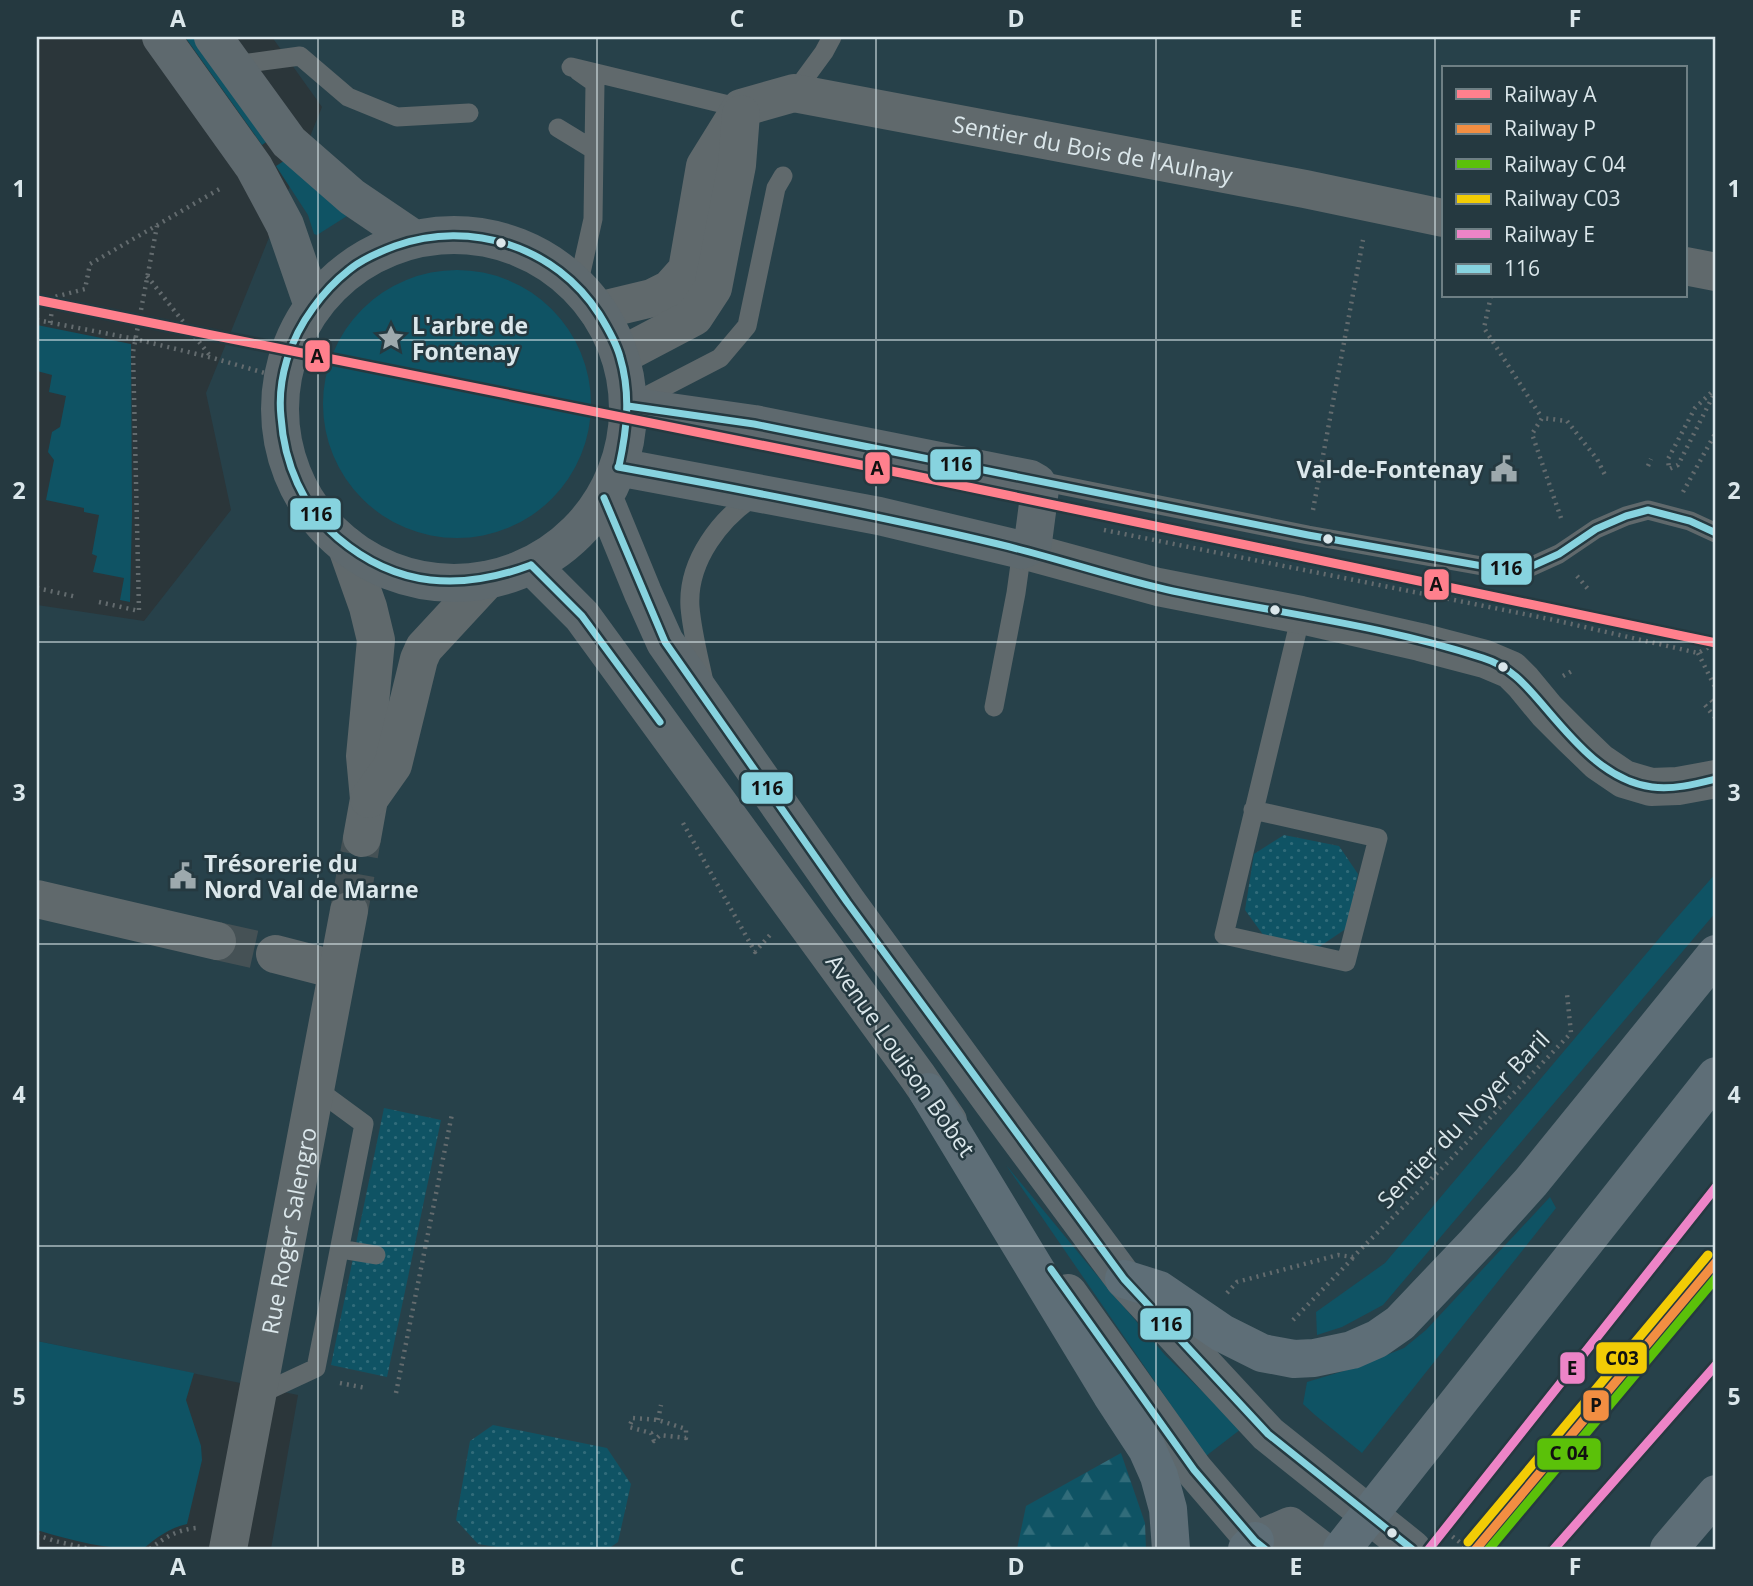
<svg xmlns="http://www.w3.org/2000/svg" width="1753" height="1586" font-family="'Open Sans',sans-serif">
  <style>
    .built { fill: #27414a; fill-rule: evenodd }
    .green { fill: #0f5364 }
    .forest { fill: url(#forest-firs) }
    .park { fill: url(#park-dots) }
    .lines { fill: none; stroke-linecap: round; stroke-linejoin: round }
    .street-tunnel { stroke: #455155; stroke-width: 38; stroke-dasharray: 38 19; stroke-linecap: butt }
    .path { stroke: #636b6e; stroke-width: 4.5; stroke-dasharray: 2 5; stroke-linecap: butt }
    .lane { stroke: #60696c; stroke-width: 19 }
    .street { stroke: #60696c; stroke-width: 38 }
    .secondary { stroke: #5e696e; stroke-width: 38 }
    .highway { stroke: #5e6e77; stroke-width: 38 }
    .bus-1-casing { stroke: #253940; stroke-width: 12 }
    .bus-1 { stroke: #87d3df; stroke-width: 7 }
    .rail-1-casing { stroke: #253940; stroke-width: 14 }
    .rail-2-casing { stroke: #253940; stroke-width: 14 }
    .rail-3-casing { stroke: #253940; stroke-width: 14 }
    .rail-4-casing { stroke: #253940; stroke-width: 14 }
    .rail-5-casing { stroke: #253940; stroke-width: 14 }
    .rail-1 { stroke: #ff808d; stroke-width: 9 }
    .rail-2 { stroke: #f28e42; stroke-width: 9 }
    .rail-3 { stroke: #5bc109; stroke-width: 9 }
    .rail-4 { stroke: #f2cc05; stroke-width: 9 }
    .rail-5 { stroke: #ed84c7; stroke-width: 9 }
    .grid { fill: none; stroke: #dbe7eb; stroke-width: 2; stroke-opacity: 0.55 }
    .bus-dot { fill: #dbe7eb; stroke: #253940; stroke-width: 2.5 }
    .labels { text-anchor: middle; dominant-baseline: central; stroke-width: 5; stroke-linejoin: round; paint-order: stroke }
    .street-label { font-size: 23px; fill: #dbe7eb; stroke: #253940 }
    .poi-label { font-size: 23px; font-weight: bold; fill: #dbe7eb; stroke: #253940; text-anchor: start }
    .line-badge { stroke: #253940; stroke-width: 2.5 }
    .pale-badge-label { font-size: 19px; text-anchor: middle; font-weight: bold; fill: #111 }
    .neatline { fill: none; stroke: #dbe7eb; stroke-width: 2.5 }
    .grid-label { font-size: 23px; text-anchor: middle; font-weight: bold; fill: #dbe7eb }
  </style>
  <defs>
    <pattern id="forest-firs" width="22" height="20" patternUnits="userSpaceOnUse" patternTransform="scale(1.75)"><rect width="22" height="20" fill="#0f5364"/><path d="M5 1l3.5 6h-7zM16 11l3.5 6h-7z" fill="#316c7a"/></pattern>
    <pattern id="park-dots" width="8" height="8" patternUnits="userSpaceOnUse" patternTransform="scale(1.75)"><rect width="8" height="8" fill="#0f5364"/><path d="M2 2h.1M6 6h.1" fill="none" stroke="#316c7a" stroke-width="1.8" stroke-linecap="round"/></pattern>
  </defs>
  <rect width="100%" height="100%" fill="#2b363a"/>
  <path class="built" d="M272,37h1444v1512h-1445l27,-154 -261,-54v-736l107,16 87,-111 -25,-117 116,-286zM1443,68h242v228h-242z"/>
  <path class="green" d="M185,37h14l73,101 -10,7z
    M287,159l60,57 -30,19 -3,-1 -6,-19 -32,-49z
    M323 404a134 134 0 1 1 268 0a134 134 0 1 1-268 0Z
    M37,325l94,19 1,170 -2,88 -10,-2 4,-22 -31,-6 4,-16 -5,-2 7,-39 -15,-3v-4l-38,-8 8,-40 -6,-8 4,-20 8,-5 6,-31 -17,-4 3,-17 -15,-4z
    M1716,873v39l-333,393 -41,22 -25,8 -1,-23 69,-49 288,-341z
    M1006,1165l95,115 64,75 76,74 -35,27z
    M1550,1197l6,11 -194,245 -47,-38 -12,-11 4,-22 50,-15 47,-19 22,-18z
    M37,1341l157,32 -8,27 15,46 1,14 -15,64c-18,4 -31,14 -44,25 -37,0 -71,-8 -106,-19z"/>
  <path class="forest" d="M1121,1453l24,70 1,26h-129l9,-43z"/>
  <path class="park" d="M1284,835l55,11 19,28 -11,54 -28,19 -55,-11 -19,-26 9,-56z
    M384,1108l57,12 -54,257 -56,-12z
    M493,1425l114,23 24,36 -13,58 -10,7h-99l-31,-5 -22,-24 14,-79z"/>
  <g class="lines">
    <path class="street-tunnel" d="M349,911l13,-73
      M217,941l58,13"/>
    <path class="path" d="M147,276l64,81
      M1491,296l-7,32 58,90
      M37,320l98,19 78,19 69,20
      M50,323l4,-26 31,-8 5,-25 133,-77
      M1716,388l-21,20 -27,51 1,10 9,-4 38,-75
      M1648,466l3,-7
      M1683,492l33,-60
      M1313,510l50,-270
      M1561,518l-29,-84 10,-16 25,3 30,38 9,18
      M1104,530l450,90 144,33 18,-10
      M1577,576l11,13
      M37,588l40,9
      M99,602l40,9 -6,-259 24,-126
      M1698,653l18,36
      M1563,676l9,-5
      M1711,700l5,6
      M1705,705l11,14
      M683,823l72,129 15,-17
      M1227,1293l10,-11 101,-27 15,2 92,-92 126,-132 -4,-39
      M1293,1320l60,-62
      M340,1383l26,5
      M396,1393l56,-279
      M633,1418l25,2 28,9v9l-26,-3 -6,6 -3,-8 -22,-6z
      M658,1420l3,-15
      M1447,1532l21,17
      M37,1535l18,6 35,8
      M150,1549c15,-12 27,-19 46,-21"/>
    <path class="lane" d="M234,65l66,-9 48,41 49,20 72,-4
      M571,67l170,41
      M578,71l17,12 -1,67
      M794,93l30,-41 8,-15
      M558,128l36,22 -1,69 -15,67
      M635,402l85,-44 27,-32 29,-138 7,-12
      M1035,480l273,55 191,34 29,-1 31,-14 37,-25 30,-13 22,-6 42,11 26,12
      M704,682c-5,-24 -12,-50 -14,-75 -3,-46 31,-90 68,-113
      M994,707l22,-114 6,-43
      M1253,810l125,28 -32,124 -122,-27c25,-107 52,-213 77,-320
      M340,1249l36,6
      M258,1395l58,-27 48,-244 -49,-36"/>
    <g class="street">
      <path d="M1685,266l31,6"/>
      <path id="s1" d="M598,311l54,-13 18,-9 17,-19 18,-104 36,-58 53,-15 511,96 138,29"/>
      <path d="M620,356l74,-39 19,-29 24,-123 4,-51"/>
      <path d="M346,545l22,62 8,33 -11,116 4,43 -7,39"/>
      <path d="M1022,550l136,37 143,28 119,27 65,17 26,11 12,12 24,29 25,25 27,26 25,17 27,8 27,-1 38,-7"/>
      <path d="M369,799l24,-34 26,-106 5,-11 63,-68"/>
      <path d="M37,899l180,42"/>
      <path d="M275,954l62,16"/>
      <path id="s2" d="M228,1549l121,-638"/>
    </g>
    <path class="secondary" d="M161,37l93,130 31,58 28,81
      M213,37l76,105 63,55 62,42
      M280 409a174 174 0 1 1 348 0a174 174 0 1 1-348 0Z
      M618,467l261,49 143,34 9,-4 2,-4 7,-53 -3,-6 -7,-4 -276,-55 -126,-18
      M604,498l39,95 22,49 182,260 145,199 132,178 144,155 144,115
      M531,565l51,51 336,461 30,44
      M1068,1293l126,177 61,71 10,8
      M1255,1541l35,-15 30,23"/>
    <path class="highway" d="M928,1092l183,302 36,55 12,27 9,33 3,40
      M1124,1279l35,11 63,43 40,20 32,6 20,-1 38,-8 25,-11 23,-16 76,-80 55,-61 185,-228
      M1247,1549l8,-8
      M1342,1549l374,-473
      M1669,1549l47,-55"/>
    <g class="bus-1-casing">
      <path id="bus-1" d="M628,406l126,18 554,111 191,34 29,-1 31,-14 37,-25 30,-13 22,-6 42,11 26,12
        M618,467c127,23 254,47 380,77 59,14 116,34 175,47 103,22 210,34 310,67 26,8 42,26 59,46 29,34 63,77 110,83 21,3 44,-3 64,-8
        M604,498l61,144 182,260 277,377 144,155 144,115
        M531,565l51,51 78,106
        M531,565c-70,26 -134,23 -193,-27 -35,-30 -54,-75 -57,-121 -4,-38 9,-78 32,-109 10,-14 22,-27 36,-38 13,-11 30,-18 46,-24 76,-27 161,1 204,68 8,13 17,28 21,43 11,37 7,72 -1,109
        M1051,1269l143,201 61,71 10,8"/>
    </g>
    <use href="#bus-1" class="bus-1"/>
    <g class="rail-1-casing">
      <path id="rail-1" d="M37,300l864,173 815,170"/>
    </g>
    <g class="rail-2-casing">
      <path id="rail-2" d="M1476,1549l240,-287"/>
    </g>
    <g class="rail-3-casing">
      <path id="rail-3" d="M1489,1549l227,-271"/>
    </g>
    <g class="rail-4-casing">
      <path id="rail-4" d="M1468,1542l240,-287"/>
    </g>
    <g class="rail-5-casing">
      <path id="rail-5" d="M1429,1549l287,-362
        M1554,1549l162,-184"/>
    </g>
    <use href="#rail-1" class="rail-1"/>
    <use href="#rail-2" class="rail-2"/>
    <use href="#rail-3" class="rail-3"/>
    <use href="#rail-4" class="rail-4"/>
    <use href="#rail-5" class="rail-5"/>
  </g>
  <path class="grid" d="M318,37v1512M597,37v1512M876,37v1512M1156,37v1512M1435,37v1512M37,340h1679M37,642h1679M37,944h1679M37,1246h1679"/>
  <defs>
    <g id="sight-bare" transform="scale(2.1)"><path d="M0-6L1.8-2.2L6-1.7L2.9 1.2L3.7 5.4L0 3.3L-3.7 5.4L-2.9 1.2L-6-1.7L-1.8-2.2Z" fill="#9da9ad" stroke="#253940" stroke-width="2.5" paint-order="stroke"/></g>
    <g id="civic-bare" transform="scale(2.1)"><path d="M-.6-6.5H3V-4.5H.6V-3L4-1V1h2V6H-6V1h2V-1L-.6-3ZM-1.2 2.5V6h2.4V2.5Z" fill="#9da9ad" stroke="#253940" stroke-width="2.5" paint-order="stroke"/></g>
  </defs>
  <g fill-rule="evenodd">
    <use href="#sight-bare" x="391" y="338"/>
    <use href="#civic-bare" x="1504" y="469"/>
    <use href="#civic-bare" x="183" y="876"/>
  </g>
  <g class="bus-dot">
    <circle cx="501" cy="243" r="6"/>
    <circle cx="1328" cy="539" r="6"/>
    <circle cx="1275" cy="610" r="6"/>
    <circle cx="1503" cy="667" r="6"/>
    <circle cx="1392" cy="1533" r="6"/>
  </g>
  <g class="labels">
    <g class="street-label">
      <text stroke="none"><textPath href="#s1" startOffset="634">Sentier du Bois de l'Aulnay</textPath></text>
      <text transform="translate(901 1055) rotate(55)">Avenue Louison Bobet</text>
      <text transform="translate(1463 1119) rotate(-46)">Sentier du Noyer Baril</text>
      <text stroke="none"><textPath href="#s2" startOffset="324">Rue Roger Salengro</textPath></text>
    </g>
    <g class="poi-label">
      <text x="412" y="325">L'arbre de<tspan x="412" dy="26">Fontenay</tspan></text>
      <text x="1483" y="469" text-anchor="end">Val-de-Fontenay</text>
      <text x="204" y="863">Trésorerie du<tspan x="204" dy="26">Nord Val de Marne</tspan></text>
    </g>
  </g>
  <g class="line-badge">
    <rect x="304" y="339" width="27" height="34" rx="7" fill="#ff808d"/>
    <rect x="929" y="448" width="53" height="33" rx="7" fill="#87d3df"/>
    <rect x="864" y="451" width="27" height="34" rx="7" fill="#ff808d"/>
    <rect x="289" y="497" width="53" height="34" rx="7" fill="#87d3df"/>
    <rect x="1480" y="552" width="53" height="34" rx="7" fill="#87d3df"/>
    <rect x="1423" y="568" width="27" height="33" rx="7" fill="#ff808d"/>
    <rect x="740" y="771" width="54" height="34" rx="7" fill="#87d3df"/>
    <rect x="1139" y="1307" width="53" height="34" rx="7" fill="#87d3df"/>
    <rect x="1595" y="1341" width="53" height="34" rx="7" fill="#f2cc05"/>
    <rect x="1559" y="1351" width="27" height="34" rx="7" fill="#ed84c7"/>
    <rect x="1582" y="1389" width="28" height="33" rx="7" fill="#f28e42"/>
    <rect x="1536" y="1437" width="66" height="34" rx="7" fill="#5bc109"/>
  </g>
  <g class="pale-badge-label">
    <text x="317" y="363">A</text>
    <text x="956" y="471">116</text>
    <text x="877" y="475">A</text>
    <text x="316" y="521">116</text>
    <text x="1506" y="575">116</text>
    <text x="1436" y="591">A</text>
    <text x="767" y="795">116</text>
    <text x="1166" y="1331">116</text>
    <text x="1622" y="1365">C03</text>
    <text x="1572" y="1375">E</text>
    <text x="1596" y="1412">P</text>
    <text x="1569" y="1460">C 04</text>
  </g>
  <rect width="1753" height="1586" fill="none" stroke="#253940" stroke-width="77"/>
  <rect x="1442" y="66" width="245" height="231" fill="#253940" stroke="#6e7f84" stroke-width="2"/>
  <rect x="1456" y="89" width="35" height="10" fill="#ff808d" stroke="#6e7f84" stroke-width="2"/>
  <text x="1504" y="102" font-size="21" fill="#dbe7eb">Railway A</text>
  <rect x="1456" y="124" width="35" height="10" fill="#f28e42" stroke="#6e7f84" stroke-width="2"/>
  <text x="1504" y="136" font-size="21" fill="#dbe7eb">Railway P</text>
  <rect x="1456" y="159" width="35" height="10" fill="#5bc109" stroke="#6e7f84" stroke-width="2"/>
  <text x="1504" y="172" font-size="21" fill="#dbe7eb">Railway C 04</text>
  <rect x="1456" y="194" width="35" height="10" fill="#f2cc05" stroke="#6e7f84" stroke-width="2"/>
  <text x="1504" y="206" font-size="21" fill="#dbe7eb">Railway C03</text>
  <rect x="1456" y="229" width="35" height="10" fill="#ed84c7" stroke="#6e7f84" stroke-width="2"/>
  <text x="1504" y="242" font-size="21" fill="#dbe7eb">Railway E</text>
  <rect x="1456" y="264" width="35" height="10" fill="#87d3df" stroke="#6e7f84" stroke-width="2"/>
  <text x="1504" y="276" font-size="21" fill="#dbe7eb">116</text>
  <rect x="38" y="38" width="1676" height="1510" class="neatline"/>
  <g class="grid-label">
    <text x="178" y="27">A</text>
    <text x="458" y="27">B</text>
    <text x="737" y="27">C</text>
    <text x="1016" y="27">D</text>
    <text x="1296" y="27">E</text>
    <text x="1575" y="27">F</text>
    <text x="19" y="197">1</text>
    <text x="1734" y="197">1</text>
    <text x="19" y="499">2</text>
    <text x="1734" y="499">2</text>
    <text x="19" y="801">3</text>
    <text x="1734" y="801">3</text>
    <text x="19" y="1103">4</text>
    <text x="1734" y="1103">4</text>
    <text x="19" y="1405">5</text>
    <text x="1734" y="1405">5</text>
    <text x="178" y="1575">A</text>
    <text x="458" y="1575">B</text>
    <text x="737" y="1575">C</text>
    <text x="1016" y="1575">D</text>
    <text x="1296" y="1575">E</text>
    <text x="1575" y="1575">F</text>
  </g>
</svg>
